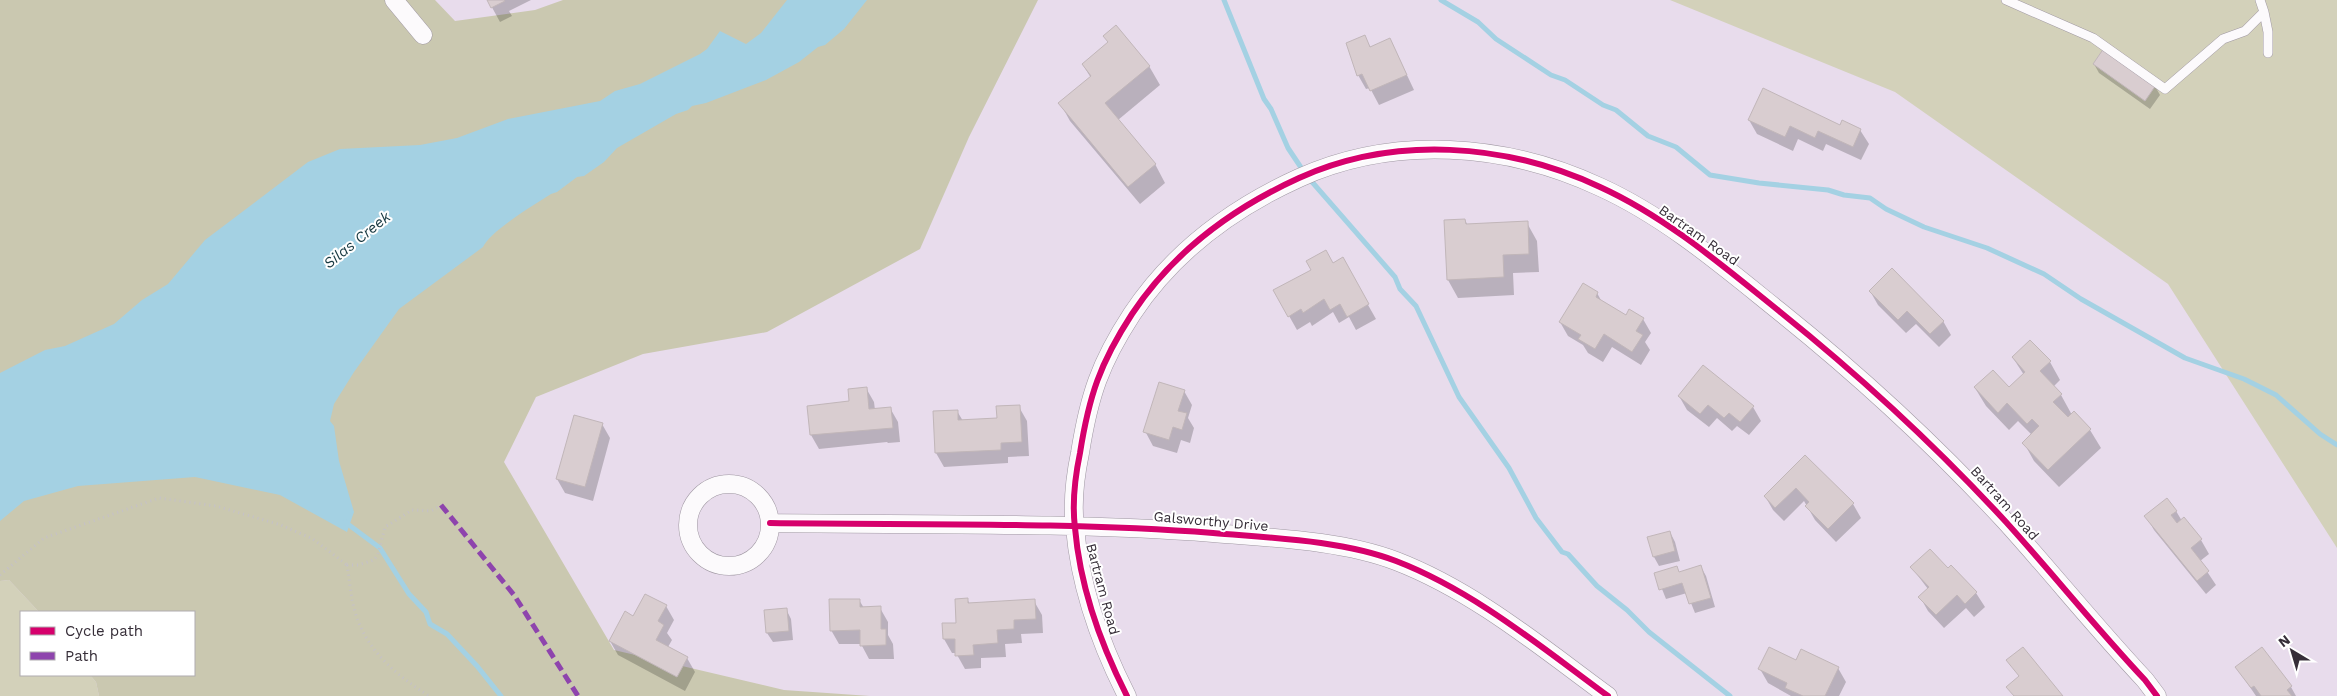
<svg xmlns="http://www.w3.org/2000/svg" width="2337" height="696" font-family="'Work Sans',sans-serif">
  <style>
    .green { fill: #d3d1ba }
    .forest { fill: #cac8b0 }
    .water { fill: #a4d1e3 }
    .shadow { fill: #0003 }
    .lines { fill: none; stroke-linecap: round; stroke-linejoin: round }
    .stream { stroke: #a4d1e3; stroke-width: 5 }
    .building { fill: #d9cdd0; stroke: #c1b6b9 }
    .service-casing { stroke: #9f97a2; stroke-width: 10 }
    .minor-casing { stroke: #9f97a2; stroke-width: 19 }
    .path { stroke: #c5c1c7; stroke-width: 3; stroke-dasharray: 1 4; stroke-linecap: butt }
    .service { stroke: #fcfafc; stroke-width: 9 }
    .minor { stroke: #fcfafc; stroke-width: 18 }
    .quiet { stroke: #8e44ad; stroke-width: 5; stroke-dasharray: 10 5; stroke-linecap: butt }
    .cycleway-casing { stroke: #fff; stroke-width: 9 }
    .cycleway { stroke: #d6006c; stroke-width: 6 }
    .labels { text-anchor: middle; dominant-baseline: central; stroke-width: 4; stroke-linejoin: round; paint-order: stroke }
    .street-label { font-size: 14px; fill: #362e38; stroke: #fff }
    .water-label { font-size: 15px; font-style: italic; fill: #173941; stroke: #fff }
  </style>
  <rect width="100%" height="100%" fill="#e8dcec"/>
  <path class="green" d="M1670,0h667v548l-169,-264 -273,-192z
    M9,580l30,32h-18v63h69l6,7 3,14h-99v-115z"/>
  <path class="forest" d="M0,0h435l20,21 80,-11 28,-10h475l-69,137 -49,112 -153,83 -124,22 -107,43 -32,65 110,188 170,40 86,6h-771l-3,-14 -6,-7h104v-63h-155l-30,-32 -9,1z"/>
  <path class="water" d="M787,0h80l-23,29 -19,16 -7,2 -19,15 -33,18 -60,23 -14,3 -4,4 -12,4 -59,34 -13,14 -20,14 -7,1 -20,15 -6,2c-17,11 -61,37 -68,53l-84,62 -45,63 -20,32 -4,17 4,5 5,35 15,51 -7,20 -67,-37 -85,-18 -117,9 -54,15 -24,20v-148l45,-23 20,-4 49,-22 28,-24 26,-16 37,-44 103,-78 32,-13 80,-4 37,-7 51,-19 92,-18 15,-10 25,-7 60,-30 7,-5 13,-18 26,13 15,-11z"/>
  <path class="shadow" d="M488,0h43l-22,11 3,5 -12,6z
    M1364,36l7,12 19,-9 24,51 -35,15 -9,-17 -4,1 -8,-14z
    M2094,64l61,22 5,9 -10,14 -51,-36z
    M1083,65l66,1 11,19 -42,35 37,44 10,19 -25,21 -70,-83 -10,-18 31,-25z
    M1749,120l91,7 20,3 9,14 -8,16 -35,-16 -3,7 -25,-12 -5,12 -36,-17z
    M1465,220l3,6 59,-3 10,18 2,31 -26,1 1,22 -56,3 -10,-18z
    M1342,259l34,60 -20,11 -7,-13 -10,6 -6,-11 -21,14 -2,-4 -13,8 -22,-39z
    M1870,291l73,30 8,14 -12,12 -23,-23 -10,9 -28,-28z
    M1597,293l5,9 24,15 17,2 8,14 -6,9 5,8 -9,15 -29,-18 -9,15 -15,-9 -5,-8 -15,-9 -8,-14z
    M2013,358l37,4 10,18 -7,7 8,8 11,20 18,15 11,18 -42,39 -25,-26 -10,-18 8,-8 -14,-14 -9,9 -23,-24 -11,-18 34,1 15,-14z
    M866,388l8,14 1,8 15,-2 8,14 2,20 -12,1 -1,-1 -68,7 -8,-14z
    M1184,391l8,14 -4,13 6,10 -4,15 -9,-3 -4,13 -24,-7 -8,-15z
    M1679,396l74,11 8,14 -12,14 -12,-9 -5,5 -15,-13 -8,9 -22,-17z
    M1019,407l8,14 2,35 -21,1v6l-64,4 -8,-14 21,-42 6,10 35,-2z
    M602,424l8,14 -17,63 -28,-8 -8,-14z
    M1805,456l48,48 8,14 -25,24 -21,-22 -11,-19 -20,20 -11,-11 -8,-14z
    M2176,511l6,10 19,19 8,14 -9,7 16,24 -10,9 -52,-64 -8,-14z
    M1670,532l5,10 5,19 -21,5 -5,-9 -5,-19z
    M1701,567l5,9 9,31 -20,6 -8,-20 -21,6 -10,-25 23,-1z
    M1951,567l25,26 9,14 -11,10 -8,-9 -22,20 -16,-17 -8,-14 8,-8 -16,-21 36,2z
    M967,599l3,5 64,-3 8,14 1,18 -22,1 1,9 -17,1 1,13 -25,1v10l-16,1 -9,-16h-4l-8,-14 -1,-15h14z
    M859,600l5,8h16l8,14v13l5,9 1,15h-25l-8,-15h-22l-8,-14z
    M666,606l8,14 -7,13 5,7 -4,7 19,11 8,14 -10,19 -67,-36 -8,-14 24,-24z
    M786,609l5,10 2,21 -20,2 -6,-9z
    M1797,662l41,6 8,14 -7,14h-48l-23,-13 -8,-14z
    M2237,668l54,19 5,9h-40z"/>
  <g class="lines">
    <path class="stream" d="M1224,0l40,99 7,10 17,39 18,27 89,102 5,12 16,17 43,91 50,71 27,50 26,34 6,2 29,32 30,24 22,22 81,64
      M1441,0l37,22 18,17 55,36 14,5 38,25 13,5 32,26 28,11 34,28 49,8 69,7 16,5 26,3 16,11 38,18 63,21 57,26 37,25 104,59 59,21 32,16 44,39 17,11
      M345,522l35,26 29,46 17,18 4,12 17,10 30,32 24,30"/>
  </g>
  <path class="building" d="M487,0h17l1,1 -14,7z
    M1116,25l34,41 -45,37 51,61 -28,23 -70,-84 33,-27 -9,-12 26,-22 -5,-6z
    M1365,35l5,12 20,-9 17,37 -37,16 -8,-17 -5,2 -11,-33z
    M2104,48l52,37 -11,16 -52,-37z
    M1763,88l77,37 2,-5 19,9 -8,18 -35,-16 -3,7 -25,-12 -5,11 -37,-17z
    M1465,219l1,5 62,-3 1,33 -26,1 1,22 -57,3 -3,-60z
    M1326,250l7,13 10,-6 26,47 -22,13 -7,-13 -10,6 -6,-11 -21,14 -2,-4 -13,8 -15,-27 38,-20 -5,-9z
    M1892,268l52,53 -14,13 -23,-23 -9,9 -29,-29z
    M1583,283l15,9 -2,5 30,18 3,-6 15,9 -8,13 7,4 -11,17 -28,-18 -9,15 -17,-10 3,-4 -22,-13z
    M2030,340l21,21 -11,10 22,23 -9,8 15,15 6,-6 17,18 -43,41 -26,-27 17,-17 -7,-7 -5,5 -20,-21 -9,10 -24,-26 19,-17 16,17 16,-15 -13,-15z
    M1703,365l51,41 -14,16 -11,-9 -5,5 -16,-13 -8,9 -22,-18z
    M1159,382l26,8 -7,21 9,2 -5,17 -9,-3 -4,13 -26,-8z
    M867,387l2,22 22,-2 2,21 -83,7 -3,-29 42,-5 -1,-12z
    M1020,405l2,37 -21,1v7l-66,3 -2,-42 25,-1v10l39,-2 -1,-12z
    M574,415l29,8 -18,64 -29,-8z
    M1805,455l49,48 -26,26 -23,-23 4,-4 -13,-14 -21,20 -11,-12z
    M2167,498l10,13 -6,4 6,8 7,-6 18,22 -11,9 18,23 -12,10 -53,-65z
    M1670,531l5,20 -22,6 -6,-20z
    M1930,549l18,19 3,-3 26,27 -12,12 -8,-9 -21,20 -18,-18 11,-10 -19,-20z
    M1701,565l10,33 -22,6 -7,-21 -23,7 -5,-17 23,-7 2,6z
    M645,594l22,11 -9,16 6,4 -8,15 32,17 -11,20 -68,-36 16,-30 8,5z
    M968,598v5l67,-4 1,20 -22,1v9l-17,1 1,13 -25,2 1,10 -19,1v-17h-12l-1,-16h14l-1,-24z
    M829,599h31v8l21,-1v23h5v16l-26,1v-16l-30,1z
    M787,608l2,23 -23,2 -2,-23z
    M1769,647l27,13 5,-11 38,18 -14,29h-22l-18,-8 2,-5 -29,-14z
    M2023,647l40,49h-49l-8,-9 13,-11 -13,-16z
    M2262,647l30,39 -5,4 5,6h-31l-7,-10 -3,2 -16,-21z"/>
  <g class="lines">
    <g class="service-casing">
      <path id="service" d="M2006,0l87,38 72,51 58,-50 22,-8 19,-19 -4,-12
        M2264,12l4,20v21"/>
    </g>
    <g class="minor-casing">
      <path id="minor" d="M394,0l29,35
        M688 525a41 41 0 1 1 82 0a41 41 0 1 1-82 0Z
        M770,523c148,2 296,-1 443,10 58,5 128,7 183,28 78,30 145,86 212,135
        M1127,696c-26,-51 -47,-110 -52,-168 -3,-24 0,-51 5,-75 9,-57 20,-90 52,-139 41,-62 101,-106 167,-136 95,-43 207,-35 301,9 66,30 123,79 179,124 81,65 157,135 227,211 47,52 91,107 139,158l12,16"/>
    </g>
    <path class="path" d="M347,565c3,17 4,37 10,53 13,36 41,58 72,78
      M347,565h11l16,-5 4,-6 7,-27 27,-17 19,1 10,-6
      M0,575l44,-37 115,-40 57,8 65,19 32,14 34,26"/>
    <use href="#service" class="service"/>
    <use href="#minor" class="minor"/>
    <path class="quiet" d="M441,505l73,90 64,101"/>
    <g class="cycleway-casing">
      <path id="cycleway" d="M770,523c148,2 296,-1 443,10 58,5 128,7 183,28 78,30 145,86 212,135
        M1127,696c-26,-51 -47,-110 -52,-168 -3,-24 0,-51 5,-75 9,-57 20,-90 52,-139 41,-62 101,-106 167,-136 95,-43 207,-35 301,9 66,30 123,79 179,124 81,65 157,135 227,211 47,52 91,107 139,158l12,16"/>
    </g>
    <use href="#cycleway" class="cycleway"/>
  </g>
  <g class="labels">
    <g class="street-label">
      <text transform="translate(1699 235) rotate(35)">Bartram Road</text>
      <text transform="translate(2005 503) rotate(48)">Bartram Road</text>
      <text transform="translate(1211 521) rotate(5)">Galsworthy Drive</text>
      <text transform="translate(1103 589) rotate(75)">Bartram Road</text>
    </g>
    <g class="water-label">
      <text transform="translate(357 240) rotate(-39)">Silas Creek</text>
    </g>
  </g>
  <rect x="20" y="611" width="175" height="65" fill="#ffffff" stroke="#afabaf"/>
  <rect x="30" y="627" width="25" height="8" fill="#d6006c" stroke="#afabaf"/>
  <text x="65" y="636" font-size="15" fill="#362e38">Cycle path</text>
  <rect x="30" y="652" width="25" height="8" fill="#8e44ad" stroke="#afabaf"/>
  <text x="65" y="661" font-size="15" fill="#362e38">Path</text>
  <g transform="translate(2292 651) rotate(322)" stroke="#ffffff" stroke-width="4" paint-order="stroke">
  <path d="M0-4L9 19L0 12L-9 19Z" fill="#362e38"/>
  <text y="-8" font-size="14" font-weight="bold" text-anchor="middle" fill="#362e38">N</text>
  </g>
</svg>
